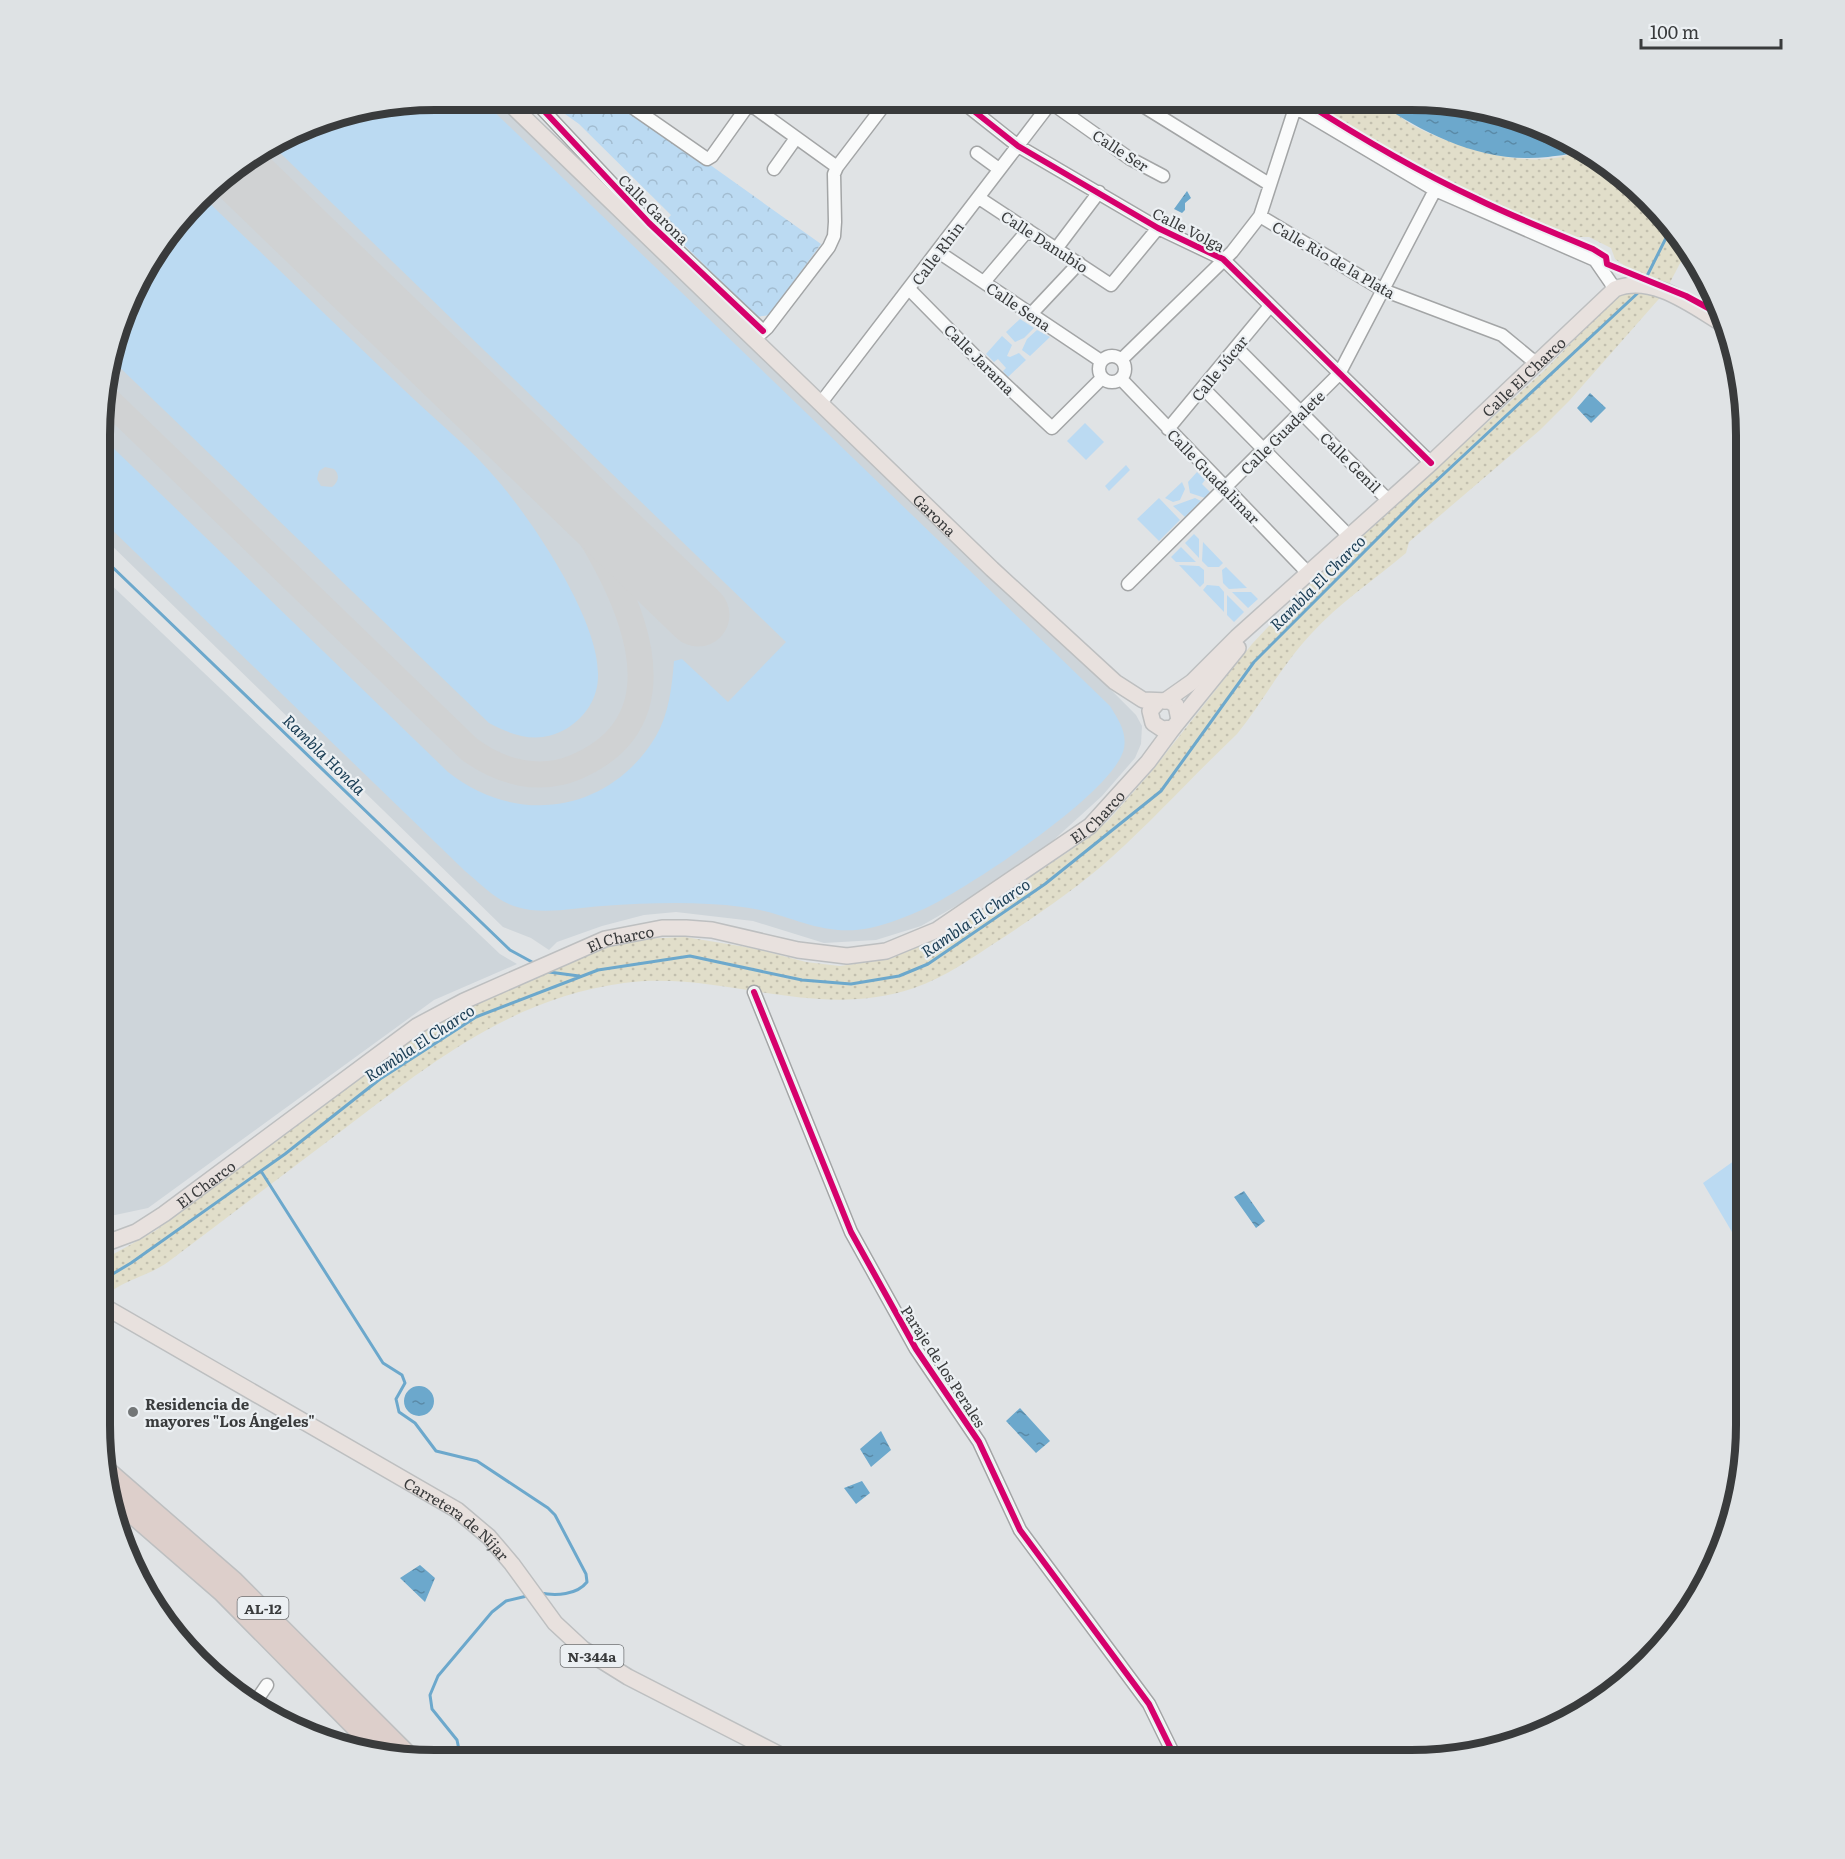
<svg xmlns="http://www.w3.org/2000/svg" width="1845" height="1859" font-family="Literata,serif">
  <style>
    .built { fill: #ced5da }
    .green { fill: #bbdaf2; fill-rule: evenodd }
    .sand { fill: url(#sand-dots) }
    .park { fill: url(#park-crowns) }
    .water { fill: url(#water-ripples) }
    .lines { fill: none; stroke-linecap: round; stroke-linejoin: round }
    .stream { stroke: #6ca8cc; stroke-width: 3 }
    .taxiway { stroke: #d0d2d3; stroke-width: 26 }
    .runway { stroke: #d0d2d3; stroke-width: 63 }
    .minor-casing { stroke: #a3a5a6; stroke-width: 15 }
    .major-casing { stroke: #bdbfc0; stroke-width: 18 }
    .highway-casing { stroke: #bdbfc0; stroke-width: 21 }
    .minor { stroke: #fafbfb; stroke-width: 12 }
    .major { stroke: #e8e1de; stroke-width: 15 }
    .highway { stroke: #ddcfcb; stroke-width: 18 }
    .cycleway-casing { stroke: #ecf0f3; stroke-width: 10 }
    .cycleway { stroke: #d6006c; stroke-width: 6 }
    .poi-dot { fill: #737677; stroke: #ecf0f3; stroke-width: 2 }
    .labels { text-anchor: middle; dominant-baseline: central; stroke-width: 4.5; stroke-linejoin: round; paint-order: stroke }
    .shield { fill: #ecf0f3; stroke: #6f7173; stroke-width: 1.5 }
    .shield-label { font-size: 14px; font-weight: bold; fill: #393b3c }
    .street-label { font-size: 15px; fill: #393b3c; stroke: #ecf0f3 }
    .poi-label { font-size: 15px; font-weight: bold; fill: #393b3c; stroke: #ecf0f3; text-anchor: start }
    .water-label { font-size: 16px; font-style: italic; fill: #193c53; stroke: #ecf0f3 }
    .rim { fill: none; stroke: #393b3c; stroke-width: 8 }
  </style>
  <defs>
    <pattern id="sand-dots" width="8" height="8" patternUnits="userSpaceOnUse" patternTransform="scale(1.5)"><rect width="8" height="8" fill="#e1deca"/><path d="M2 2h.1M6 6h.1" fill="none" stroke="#c2bfae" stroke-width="1.8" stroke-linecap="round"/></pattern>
    <pattern id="park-crowns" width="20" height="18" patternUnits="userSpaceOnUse" patternTransform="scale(1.5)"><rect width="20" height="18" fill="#bbdaf2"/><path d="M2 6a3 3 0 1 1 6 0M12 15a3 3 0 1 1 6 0" fill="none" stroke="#a2bcd0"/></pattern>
    <pattern id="water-ripples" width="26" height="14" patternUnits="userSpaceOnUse" patternTransform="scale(1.5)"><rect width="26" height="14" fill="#6ca8cc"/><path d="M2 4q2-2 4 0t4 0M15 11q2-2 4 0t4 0" fill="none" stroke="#5a8aa7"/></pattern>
  </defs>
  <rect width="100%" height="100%" fill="#e0e3e5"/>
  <path class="built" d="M435,99h67l511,492 123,124 6,11 -1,18 -6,14 -33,38 -78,71 -103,59 -45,14 -52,3 -71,-22 -77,-9 -32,3 -42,11 -45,16 -8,8 -18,-12 -28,-11 -398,-388v-169l39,-103 70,-85 112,-65z
    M104,578l396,376 17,10 -83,36 -286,208 -47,10z"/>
  <path class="green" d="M435,99h46l629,607c8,13 17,26 14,42 -8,44 -157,140 -198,160 -18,8 -37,16 -56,20 -51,10 -81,-16 -128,-21 -46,-6 -93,-4 -140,-1 -26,2 -60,9 -85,1 -21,-6 -36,-23 -52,-36l-360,-348v-83l343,332c69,55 162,41 208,-36 13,-22 16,-50 18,-75l8,-2 46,43 58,-60 -512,-495 52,-30z
    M202,196c67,64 133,128 200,192 32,31 69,60 97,94 35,41 99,137 99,191 1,24 -12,44 -32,56 -27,15 -51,8 -77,-6l-379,-365 34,-91zM325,467l9,2c6,6 5,13 -2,18l-11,-1 -4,-7 2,-8z
    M1020,319l14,9 -10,10 -9,4 -9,-10z
    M1037,330l13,7 -20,19 -8,-6 5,-11z
    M1002,336l10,9 -5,11 3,1 9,-4 7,7 -18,17 -5,-6 3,-3 -8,-9 -4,3 -8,-8z
    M1085,423l19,19 -18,18 -19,-19z
    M1126,465l4,5 -21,21 -4,-5z
    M1197,472l8,8 -3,4 8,8 -5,6 -15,-5 -2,-11z
    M1182,482l3,7 -5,11 -7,2 -8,-4z
    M1159,498l21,22 -21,21 -22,-22z
    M1195,498l6,3 -16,16 -12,-11z
    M1194,534l5,5v19l-14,-15z
    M1203,542l20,21 -4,4h-11l-6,-6z
    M1181,547l15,15h-20l-5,-5z
    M1179,565l20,1 5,4v13l-4,4z
    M1226,567l21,21 -18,1 -6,-6 -1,-13z
    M1207,585l12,1 5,6v20l-21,-22z
    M1232,592h19l7,7 -10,9z
    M1227,595l17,17 -10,10 -7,-7z
    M1745,1153v101l-42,-71z"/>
  <path class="sand" d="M1309,101c15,0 56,-3 69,1 13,5 25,19 38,25 44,22 121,47 167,22l45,39 2,4 42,34 15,24 -22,42 -96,109 -29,29 -131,112 -3,11c-31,26 -68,51 -95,81 -30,32 -48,68 -74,100 -42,40 -81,83 -124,122 -34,31 -73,57 -112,83 -28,18 -55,38 -87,49 -100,34 -191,-18 -290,-5 -112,15 -193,80 -280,146 -59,44 -117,89 -176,133 -20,15 -52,19 -68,40l1,-41 54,-30 251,-188 41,-26 153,-68 39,-10 46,-2 67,11 54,14 34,4 50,-7 46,-20 132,-87 40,-31 43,-49 101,-128 46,-49 248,-226 81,-84 -2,-19 -10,-7 -4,-11 -22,-11h-17l-95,-40 -103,-55z"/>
  <path class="park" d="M544,99l75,1 202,144 -52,71 -12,2 -94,-93 8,-9 -92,-91z"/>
  <path class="water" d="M1377,102h77l124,42 5,5c-11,6 -22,6 -35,8 -63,7 -120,-21 -171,-55z
    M1187,191l4,7 -6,5v7l-3,3 -8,-4z
    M1590,393l16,15 -15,15 -14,-15z
    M1244,1191l21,30 -9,7 -22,-31z
    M404 1401a15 15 0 1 1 30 0a15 15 0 1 1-30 0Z
    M1020,1408l30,33 -14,12 -30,-32z
    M881,1431l10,19 -20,17 -11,-18z
    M862,1481l8,12 -14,11 -12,-16z
    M420,1565l15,13 -10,24 -25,-24z"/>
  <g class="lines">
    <path class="stream" d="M1645,280l27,-54
      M104,559l406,391 22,12
      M549,972l30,4
      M261,1171l122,192 19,12 3,8 -9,16 3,13 16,11 21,28 41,10 71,47 7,7 31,59 1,8c-10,13 -31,14 -47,11
      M101,1281l30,-18 154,-109 95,-75 96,-62 122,-47 92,-14 112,24 49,4 48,-8 29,-12 117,-80 116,-93 93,-129 164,-164 222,-207
      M461,1759l-4,-19 -25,-31 -2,-14 8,-19 54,-64 14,-11 21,-5"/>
    <path class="taxiway" d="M105,397l364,352c31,23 70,34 107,18 137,-59 22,-225 -33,-302"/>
    <path class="runway" d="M236,169l462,446"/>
    <g class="minor-casing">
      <path id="minor" d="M533,99l116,124 114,108
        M622,100l85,59 5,-3 37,-52
        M744,100l93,67
        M960,100l58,46 140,82 65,31 208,204
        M1135,101l134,83
        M1285,101l150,89 160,70 20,29
        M1050,102l79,56 34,18
        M977,153l22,16
        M774,169l22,-31
        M979,198l132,87 47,-57
        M1260,216l123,74 119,45 35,29
        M1056,249l43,-57
        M937,251l164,110
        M984,282l44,-52
        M909,289l67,68 76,71 50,-50
        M1032,313l47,-50
        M758,336l9,-8 62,-81 5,-11 1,-14 -1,-48 3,-7 51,-67
        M1236,347l153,154
        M1099 369a13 13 0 1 1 26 0a13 13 0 1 1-26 0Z
        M1122,359l110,-107 28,-36 35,-108
        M1121,379l187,194
        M1203,388l146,148
        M820,404l232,-303
        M1168,429l102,-123
        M1128,584l211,-210 96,-184
        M754,992l97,240 65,117 63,93 41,88 129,174 27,55
        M254,1704l13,-19"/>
    </g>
    <g class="major-casing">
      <g id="major">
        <path id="s1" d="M505,99l487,470 123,113 28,18 26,1 7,4 3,15"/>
        <path id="s2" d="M1165,701l27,-19 45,-45 194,-174 184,-174c39,-16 81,20 113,38"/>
        <path d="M1158,702l-8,9 3,12 9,6 11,-1 65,-80"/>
        <path id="s3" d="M101,1245l35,-13 28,-18 253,-188 47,-25 141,-62 57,-11h24l26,2 86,20 49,6 39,-5 51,-21 153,-104 58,-64 25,-34"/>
        <path id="s4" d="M100,1304l357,206 32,27 23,27 43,59 28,26 45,28 160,82"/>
      </g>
    </g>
    <g class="highway-casing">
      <path id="highway" d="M104,1468l130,113 178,178
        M109,1494l113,98 156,158"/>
    </g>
    <use href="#minor" class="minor"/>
    <use href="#major" class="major"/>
    <use href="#highway" class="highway"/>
    <g class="cycleway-casing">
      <path id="cycleway" d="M533,99l116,124 114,108
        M960,100l58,46 140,82 65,31 208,204
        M1303,101c56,36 112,69 172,97 38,19 78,34 118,51l13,8 1,7 79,32 37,20
        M754,992l97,240 65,117 63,93 41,88 129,174 27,55"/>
    </g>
    <use href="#cycleway" class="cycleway"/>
  </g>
  <circle class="poi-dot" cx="133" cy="1412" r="6"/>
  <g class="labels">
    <g class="shield">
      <rect x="237.5" y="1597" width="51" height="22" rx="4.5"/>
      <rect x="560.5" y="1645" width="63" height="22" rx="4.5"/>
    </g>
    <g class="shield-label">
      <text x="263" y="1608">AL-12</text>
      <text x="592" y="1656">N-344a</text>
    </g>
    <g class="street-label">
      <text transform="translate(1121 150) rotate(33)">Calle Ser</text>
      <text transform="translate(654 209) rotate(45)">Calle Garona</text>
      <text transform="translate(1189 229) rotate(27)">Calle Volga</text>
      <text transform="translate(1045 241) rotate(33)">Calle Danubio</text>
      <text transform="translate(937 253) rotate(-53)">Calle Rhin</text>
      <text transform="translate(1334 259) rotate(30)">Calle Rio de la Plata</text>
      <text transform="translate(1019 306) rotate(34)">Calle Sena</text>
      <text transform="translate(980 359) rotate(45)">Calle Jarama</text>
      <text transform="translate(1219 368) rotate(-51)">Calle Júcar</text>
      <text stroke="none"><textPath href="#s2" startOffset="484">Calle El Charco</textPath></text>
      <text transform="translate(1282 432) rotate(-45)">Calle Guadalete</text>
      <text transform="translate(1351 462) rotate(45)">Calle Genil</text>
      <text transform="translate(1214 476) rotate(46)">Calle Guadalimar</text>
      <text stroke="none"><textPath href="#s1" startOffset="598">Garona</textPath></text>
      <text stroke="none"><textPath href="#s3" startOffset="1130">El Charco</textPath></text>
      <text stroke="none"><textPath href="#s3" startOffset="608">El Charco</textPath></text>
      <text stroke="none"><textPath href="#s3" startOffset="122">El Charco</textPath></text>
      <text transform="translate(944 1366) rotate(57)">Paraje de los Perales</text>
      <text stroke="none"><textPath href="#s4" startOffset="417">Carretera de Níjar</textPath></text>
    </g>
    <g class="poi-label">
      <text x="145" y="1403">Residencia de<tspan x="145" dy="17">mayores "Los Ángeles"</tspan></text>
    </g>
    <g class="water-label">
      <text transform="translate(1317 582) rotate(-45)">Rambla El Charco</text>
      <text transform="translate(325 754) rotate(44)">Rambla Honda</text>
      <text transform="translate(975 917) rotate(-34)">Rambla El Charco</text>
      <text transform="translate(419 1042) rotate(-33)">Rambla El Charco</text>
    </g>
  </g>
  <path d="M0 0H1845V1859H0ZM435 110H1411A325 325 0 0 1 1736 435V1425A325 325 0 0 1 1411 1750H435A325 325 0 0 1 110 1425V435A325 325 0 0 1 435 110Z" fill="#dee2e4" fill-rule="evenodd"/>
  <path class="rim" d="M435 110H1411A325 325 0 0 1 1736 435V1425A325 325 0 0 1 1411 1750H435A325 325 0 0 1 110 1425V435A325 325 0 0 1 435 110Z"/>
  <path d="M1641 39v9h140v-9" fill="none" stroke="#393b3c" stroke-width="3"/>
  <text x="1650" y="39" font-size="18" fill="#393b3c" stroke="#ecf0f3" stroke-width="4.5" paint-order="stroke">100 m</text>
</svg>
